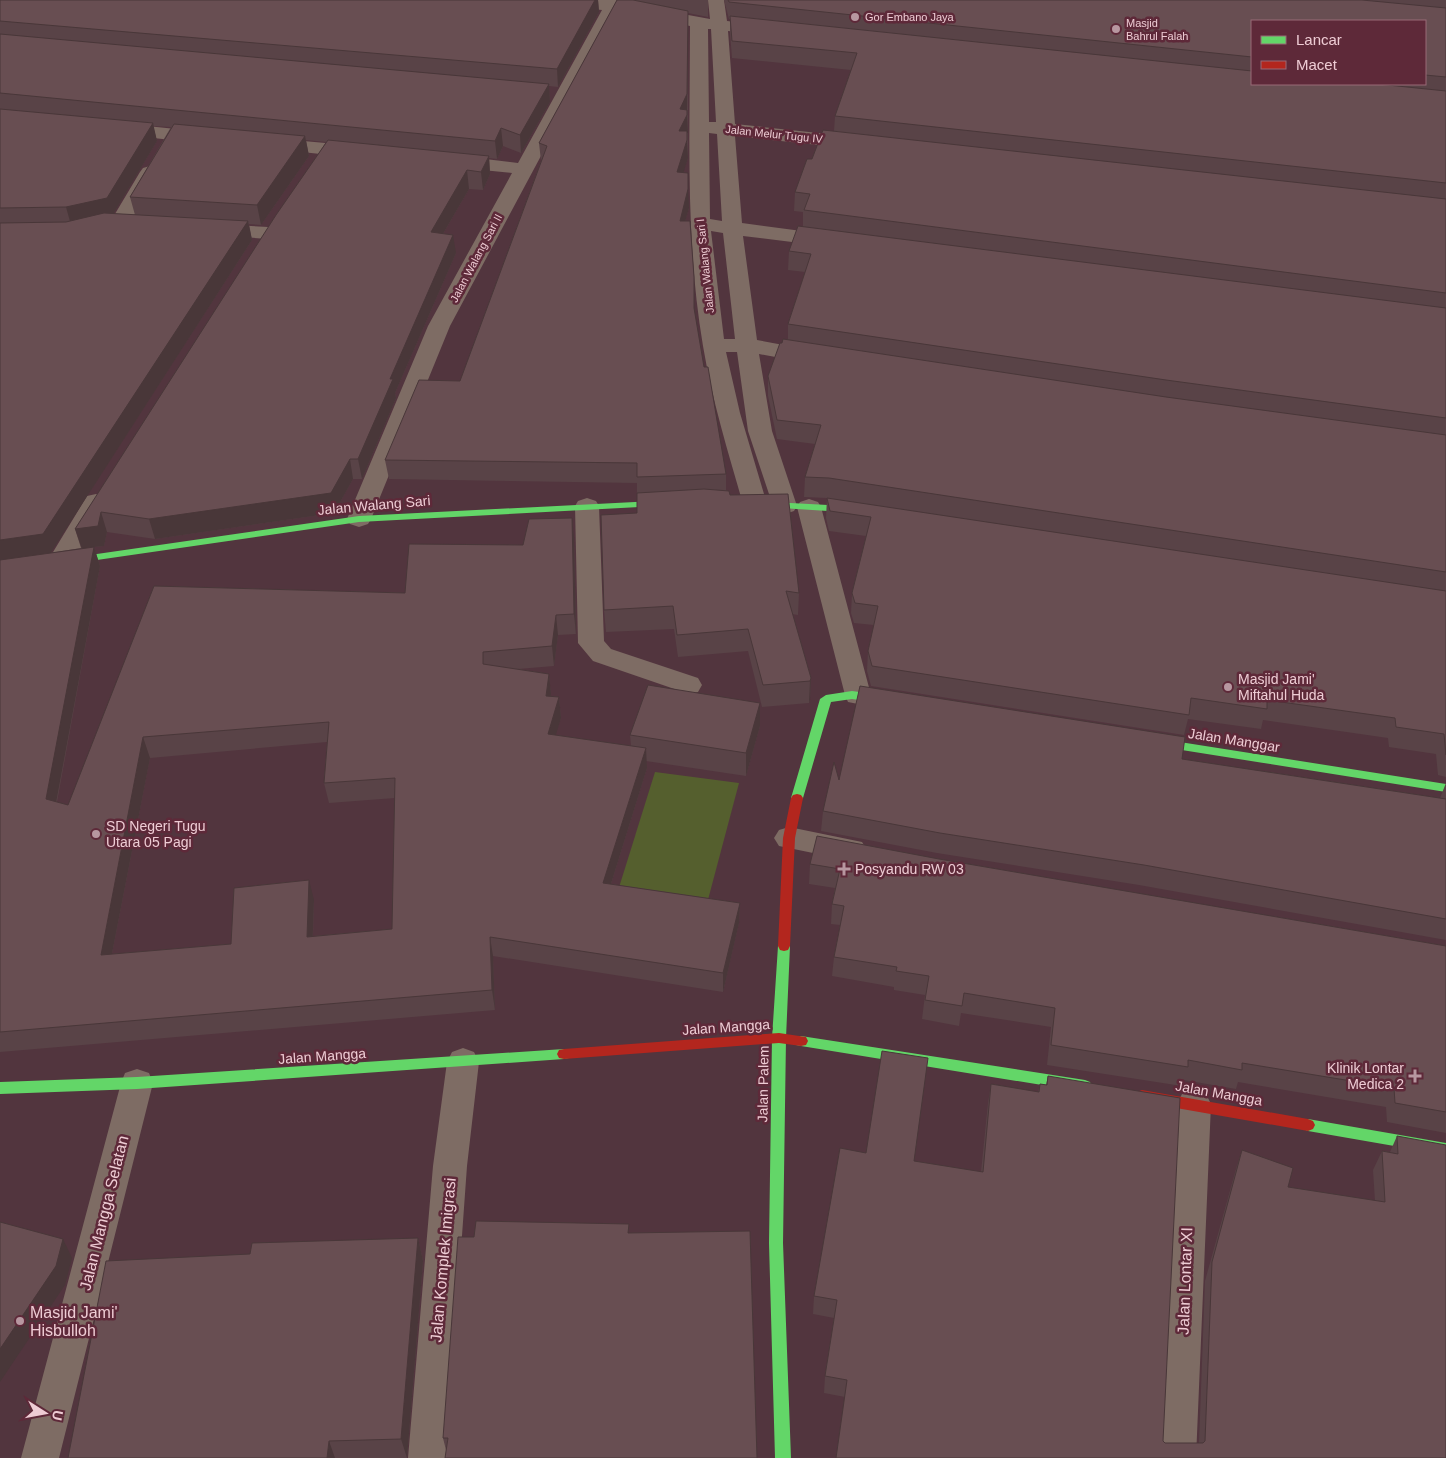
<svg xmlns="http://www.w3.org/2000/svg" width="1446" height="1458" font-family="Arial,sans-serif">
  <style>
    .green { fill: #555f2e }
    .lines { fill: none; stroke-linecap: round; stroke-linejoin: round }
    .street { fill: #7e6c64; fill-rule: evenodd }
    .fast { fill: #63d668; fill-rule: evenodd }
    .jam { fill: #b3261e; fill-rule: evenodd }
    .wall { fill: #594347; fill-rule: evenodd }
    .shaded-wall { fill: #493739 }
    .building { fill: #684e52; stroke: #493739; fill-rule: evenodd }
    .poi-dot { fill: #b797a0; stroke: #5e2939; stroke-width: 2 }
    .labels { text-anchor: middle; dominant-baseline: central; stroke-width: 5; stroke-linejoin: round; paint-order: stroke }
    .far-poi-label { font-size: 11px; fill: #eeccd4; stroke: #5e2939; text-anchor: start }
    .far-street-label { font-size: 11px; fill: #eeccd4; stroke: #5e2939 }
    .street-label { font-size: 14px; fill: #eeccd4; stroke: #5e2939 }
    .poi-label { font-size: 14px; fill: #eeccd4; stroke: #5e2939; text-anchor: start }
    .near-street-label { font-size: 16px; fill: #eeccd4; stroke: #5e2939 }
    .near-poi-label { font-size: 16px; fill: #eeccd4; stroke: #5e2939; text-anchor: start }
  </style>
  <rect width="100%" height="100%" fill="#52353e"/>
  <path class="green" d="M655,772l84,11 -34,128 -89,-14z"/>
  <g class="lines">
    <path class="street" d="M547,0h77l-1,3 87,16 -2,-19h16l3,21 39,4 6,1 3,4 -3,4 -6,1 -38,-4 7,93 121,13 7,2 2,4 -2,4 -7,2 -121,-13 7,87 90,12 7,2 3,4 -3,4 -7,2 -89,-11 14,104 64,12 3,5 -3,5 -8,2 -54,-10 13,77 25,75 -3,5 -9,3 -9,-3 -3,-5 -25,-75 -11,-79h-11l14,61 27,91 -3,5 -9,3 -9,-3 -3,-5c-15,-52 -31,-104 -40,-158 -18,-106 -13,-213 -13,-320l-72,-14 -168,314 -79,193 -3,5 -9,3 -9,-3 -3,-5 81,-193 84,-153 -60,-6 -7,-2 -3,-4 3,-4 7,-2 66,8 84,-153 -47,-5 -6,-1zM708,29h3l5,93h-7zM709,133l8,1 5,87 -12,-2zM711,231l12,2 12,106h-11z
      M118,123l87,9 7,2 2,4 -2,4 -7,2 -94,-11 -2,-4 2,-4z
      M270,138l89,8 7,2 2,4 -2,4 -7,2 -96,-10 -2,-4 2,-4z
      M150,166l7,2 3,4 -31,52 -3,4 -7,2 -7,-2 -3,-4 31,-52 3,-4z
      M212,224l56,3 7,2 3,4 -3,4 -7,2 -63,-5 -3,-4 3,-4z
      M96,494l9,2 3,5 -35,61 -4,6 -9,2 -9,-2 -4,-6 37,-61 3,-5z
      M587,498l9,3 3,5 5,135 7,8 87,29 4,7 -4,7 -9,2 -96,-33 -15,-18 -3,-137 3,-5z
      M809,499l9,3 3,5 50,188 -3,7 -10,2 -10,-2 -3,-7 -48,-188 3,-5z
      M789,827l73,15 5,8 -5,8 -10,3 -73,-15 -5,-8 5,-8z
      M463,1048l11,4 5,10 -12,104 -21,292h-38l25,-292 14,-104 5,-10z
      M137,1069l12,4 4,10 -94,375h-38l100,-375 4,-10z
      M1194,1090l12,4 5,10 -15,354h-38l19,-354 5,-10z"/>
    <path class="fast" d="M674,500l5,3 -2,2 -318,17 -359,52v-6l359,-52z
      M752,501l76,4 36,6 5,3 -5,3 -36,-6 -79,-5 -2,-2 2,-2z
      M852,691l44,6 6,4 -6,4 -44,-6 -21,3 -28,96 -2,3h-8l-2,-3 29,-99 6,-4z
      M1148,737l298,47v8l-302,-48 -2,-3z
      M784,941l4,1 2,4 -4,92 -3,205 8,215h-16l-6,-215 3,-205 6,-92 2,-4z
      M801,1036l284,44 5,2 2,4 -2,4 -5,2 -284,-46 -5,-1 -2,-4 2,-4z
      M564,1049l5,1 2,4 -2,4 -5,1 -427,30 -137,5v-12l137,-5z
      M1308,1119l138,24v12l-138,-24 -5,-2 -2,-4 2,-4z"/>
    <path class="jam" d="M797,794l4,1 2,3 -8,40 -5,108 -2,4 -4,1 -4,-1 -2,-4 5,-108 8,-40 2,-3z
      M779,1033l27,4 2,4 -2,4 -5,1 -22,-3 -215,16 -5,-1 -2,-4 2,-4 5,-1z
      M1142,1090l166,29 5,2 2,4 -2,4 -5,2 -166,-29 -5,-2 -2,-4 2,-4z"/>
  </g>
  <path class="wall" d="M0,0h598l1,12 -41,75 -9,-1 1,16 -29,51 -18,-7 -6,13 -8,-1 1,16 -7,16 -14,-1 -26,45 13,19 -61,140 1,5 -34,81h-9l-19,34 -179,26 -48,-7 -3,14 -10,1 6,19 -43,236 11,3 86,-219 251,7 118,-48 51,-8 2,97 -18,1 -4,31 -36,3 31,5 2,22 8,1 2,21 -6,17 76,11 -1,-11 130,-9 -14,50 -100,-15 1,7 -36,116 129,19 -1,20 -16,69 -230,-36 2,54 -495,42zM153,126l18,1 -41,70 5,18 -22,-1 44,-73zM306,140l20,2 -251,387 6,19 -31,5 202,-313 -3,-16 12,1 48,-69zM327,742l-3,41 5,20 66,-5 -3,131 -79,7 1,-36 -83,44 -119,10 38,-196z
    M617,0h91v17l-20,-4v145l-5,14 6,36 -4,13 9,89 10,57 22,107v16l73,103 -1,22 -6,-1 19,64 -1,22 -1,3 -47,4 -14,-56 -70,6 -4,-28 -68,3 -2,-22 33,-97v-30l-248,-4 -4,-19 75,-79 81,-220 -2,-18z
    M724,0h722v777l-8,-2 -2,-21 -47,-7 -1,-9 -125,-18 -2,9 -73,-10 -4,16 -313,-49 -4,-15 1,-20 6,-26 -20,-2 -3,-10 1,-20 14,-57 -37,-5 -3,-13 1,-20 -23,-1 1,-20 10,-33 -38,-5 -9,-43v-20l14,-33 6,-3v-16l17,-52 -17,-2 1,-19 14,-24v-15l-9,-1 1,-19 17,-33 22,-28 1,-15 16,-46 -119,-12 -2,-25v-14h-1zM1252,21h173v63h-173z
    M1182,759l258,39 6,-15v157l-307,-55 -202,-32 -116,-22 2,-20 16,-31z
    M939,859l507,87v187l-59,-11 -1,-15 -148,-25 -2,7 -52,-9 -2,6 -135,-21 4,-38 -90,-14 -2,13 -37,-7 3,-24 -31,-5v-3l-62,-11 2,-19 6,-32 -9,-1 1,-20 3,-16 -26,-4 1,-20z
    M1048,1076l115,365 2,2h34l6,-162 31,-112 6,-19 46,37 87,14 -2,-31 9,-19 8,1 7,-16 49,322h-610l9,-61 -21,-4 1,-17 9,-58 -21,-4 1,-18 100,-135 67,11 7,-69 3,-19 47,8 2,-8 6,1z
    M629,1233l-183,217 -3,-12z
    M418,1238l5,23 -16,197h-339l182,-204z"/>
  <path class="shaded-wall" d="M595,0h3l1,12 -41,75 -1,-18z
    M688,28l-1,84 1,21 -9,-2 1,-22z
    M549,84l1,18 -29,51 -1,-18z
    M153,123l4,18 -45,75 -41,9 -5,-18z
    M501,128l2,18 -6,13 -2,-18z
    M305,136l4,20 -48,69 -4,-20z
    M687,140l1,18 -10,32 -1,-18z
    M489,156l1,18 -7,16 -2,-18z
    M467,170l2,19 -36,62 -2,-19z
    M688,189l1,19 -9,31v-18z
    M248,221l4,19 -202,314 -50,7v-21z
    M453,235l3,18 -61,140 1,5 -34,81 -4,-20 32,-80z
    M350,459l3,20 -19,34 -179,26 -6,-20z
    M101,512l6,20 -3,14 -10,1 6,19 -47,253 -7,-20 36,-250 -7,-20z
    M572,518l2,19 2,97 -2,-20z
    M556,615l2,20 -4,31 -2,-20z
    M549,674l2,20 -3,22 -2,-20z
    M811,678l-1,22 -1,3 1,-22z
    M559,697l2,21 -11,36 -2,-20z
    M760,703v23l-14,50v-23z
    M143,737l7,21 -42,216 -7,-19z
    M646,748l1,20 -42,135 -2,-20z
    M309,880l5,20 -2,57 -5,-20z
    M740,903l-1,20 -16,69v-19z
    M490,937l3,19 2,54 -3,-20z
    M418,1238l5,23 -16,197 -6,-19z
    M63,1239l9,19 -7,27 -65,97v-33z
    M329,1441l6,17h-8z"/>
  <path class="building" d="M0,0h595l-38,69 -557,-48z
    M617,0h16l55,11 -1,83 -7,15 7,1v5l-8,16h8v9l-10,32 11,1v16l-8,32h10l4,56v31l10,59h4l18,107 -89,3v-14l-252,-3 34,-80 41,1 87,-235 -8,-3z
    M728,0h634l84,8v69l-21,-2v-54h-173v36l-523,-55z
    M730,16l522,55v13h126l68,7v92l-611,-67 22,-63 -125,-12z
    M0,34l549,50 -29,51 -19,-7 -6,13 -495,-48z
    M0,109l153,14 -46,75 -41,9 -66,1z
    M174,124l131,12 -48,69 -127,-8z
    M823,130l623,69v94l-642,-83 6,-16 -15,-2 12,-33h5z
    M328,140l161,16 -8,16 -14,-2 -36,62 22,3 -63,144h3l-35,80h-8l-19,34 -182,26 -48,-7 -3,14 -23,3 201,-314z
    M104,213l144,8 -205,313 -43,6v-317l66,-1z
    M798,226l648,82v110l-280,-38 -378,-56 23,-70 -22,-3z
    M783,339l383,58 280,38v137l-617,-94 -24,-1 16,-52 -44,-5 -9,-44 12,-33h2z
    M704,489l25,2 1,4 58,-1 11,99 -13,-2 25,87 -1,3 -47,4 -15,-56 -71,6 -4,-29 -69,4 -3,-95 36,-2v-20z
    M827,498l619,93v164l-2,-21 -48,-7 -1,-9 -128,-18v9l-76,-11 -2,17 -317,-49 -4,-15 10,-45 -23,-3 -3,-10 19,-76 -41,-6z
    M572,518l2,96 -18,1 -4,31 -69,6v12l66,10 -3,22 13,1 -11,37 98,14 -43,135 137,20 -17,70 -233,-36 2,53 -492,42v-472l94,-13 -48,252 22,6 86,-219 251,7 4,-49 114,1 6,-26zM329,722l-5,61 71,-5 -3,151 -85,8 2,-57 -75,8 -3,56 -130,11 42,-218z
    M648,685l112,18 -14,50 -116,-18z
    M860,686l325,51 -3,22 264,40v120l-302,-54 -204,-32 -117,-22 11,-49 5,18z
    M817,836l122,23 507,87v166l-51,-9 -1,-15 -152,-25v7l-54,-10v7l-137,-22 4,-37 -91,-15 -2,13 -37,-6 4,-24 -33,-5 1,-4 -63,-10 10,-51 -12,-2 8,-35 -30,-5z
    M882,1051l46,7 -14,103 69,11 8,-88 48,8 1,-8 7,1 1,-9 132,22 -17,343 2,2h38l2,-2 7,-179 30,-112 51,18 -5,19 97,15 -3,-51 16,3 -1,-18 49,9v313h-610l11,-78 -22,-4 12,-76 -23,-4 26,-148 26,5z
    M476,1221l153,3 -1,9 122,-2 7,227h-312l3,-20h-5l15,-201h16z
    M0,1222l63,17 -7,27 -56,83z
    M418,1238l-17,201 -72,2 -2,17h-259l38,-197 144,-7 2,-11z"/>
  <g class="poi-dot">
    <circle cx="855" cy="17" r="5"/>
    <circle cx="1116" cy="29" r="5"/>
    <circle cx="1228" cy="687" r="5"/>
    <circle cx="96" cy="834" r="5"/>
    <path d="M841.5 861.5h5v5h5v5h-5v5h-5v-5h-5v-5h5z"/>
    <path d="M1412.5 1068.5h5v5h5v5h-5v5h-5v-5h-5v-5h5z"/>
    <circle cx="20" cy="1321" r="5"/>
  </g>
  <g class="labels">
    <g class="far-poi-label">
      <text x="865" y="17">Gor Embano Jaya</text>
      <text x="1126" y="23">Masjid<tspan x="1126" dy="13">Bahrul Falah</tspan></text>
    </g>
    <g class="far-street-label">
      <text transform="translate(774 134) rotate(6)">Jalan Melur Tugu IV</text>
      <text transform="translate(476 258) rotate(-62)">Jalan Walang Sari II</text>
      <text transform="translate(705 266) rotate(-96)">Jalan Walang Sari I</text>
    </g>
    <g class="street-label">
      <text transform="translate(374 505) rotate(-5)">Jalan Walang Sari</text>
      <text transform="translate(1234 740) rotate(9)">Jalan Manggar</text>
      <text transform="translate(726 1027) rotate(-4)">Jalan Mangga</text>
      <text transform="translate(322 1056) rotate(-4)">Jalan Mangga</text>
      <text transform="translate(763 1084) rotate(-89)">Jalan Palem</text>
      <text transform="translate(1219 1093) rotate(10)">Jalan Mangga</text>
    </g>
    <g class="poi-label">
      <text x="1238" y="679">Masjid Jami'<tspan x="1238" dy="16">Miftahul Huda</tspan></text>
      <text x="106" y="826">SD Negeri Tugu<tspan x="106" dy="16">Utara 05 Pagi</tspan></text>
      <text x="855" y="869">Posyandu RW 03</text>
      <text x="1404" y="1068" text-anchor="end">Klinik Lontar<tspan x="1404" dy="16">Medica 2</tspan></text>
    </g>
    <g class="near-street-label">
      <text transform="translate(104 1213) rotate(-76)">Jalan Mangga Selatan</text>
      <text transform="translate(443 1260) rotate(-85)">Jalan Komplek Imigrasi</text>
      <text transform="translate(1185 1281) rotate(-88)">Jalan Lontar XI</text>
    </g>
    <g class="near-poi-label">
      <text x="30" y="1312">Masjid Jami'<tspan x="30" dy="18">Hisbulloh</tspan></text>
    </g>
  </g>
  <rect x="1251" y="20" width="175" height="65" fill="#5e2939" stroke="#986a77"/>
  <rect x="1261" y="36" width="25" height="8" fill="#63d668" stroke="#986a77"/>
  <text x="1296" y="45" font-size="15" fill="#eeccd4">Lancar</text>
  <rect x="1261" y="61" width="25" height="8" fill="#b3261e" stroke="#986a77"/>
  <text x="1296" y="70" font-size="15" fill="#eeccd4">Macet</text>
  <g transform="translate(45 1413) rotate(101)" stroke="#5e2939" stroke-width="4" paint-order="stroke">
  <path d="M0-4L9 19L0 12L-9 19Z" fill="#eeccd4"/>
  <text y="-8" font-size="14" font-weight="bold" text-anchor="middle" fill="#eeccd4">U</text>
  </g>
</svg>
